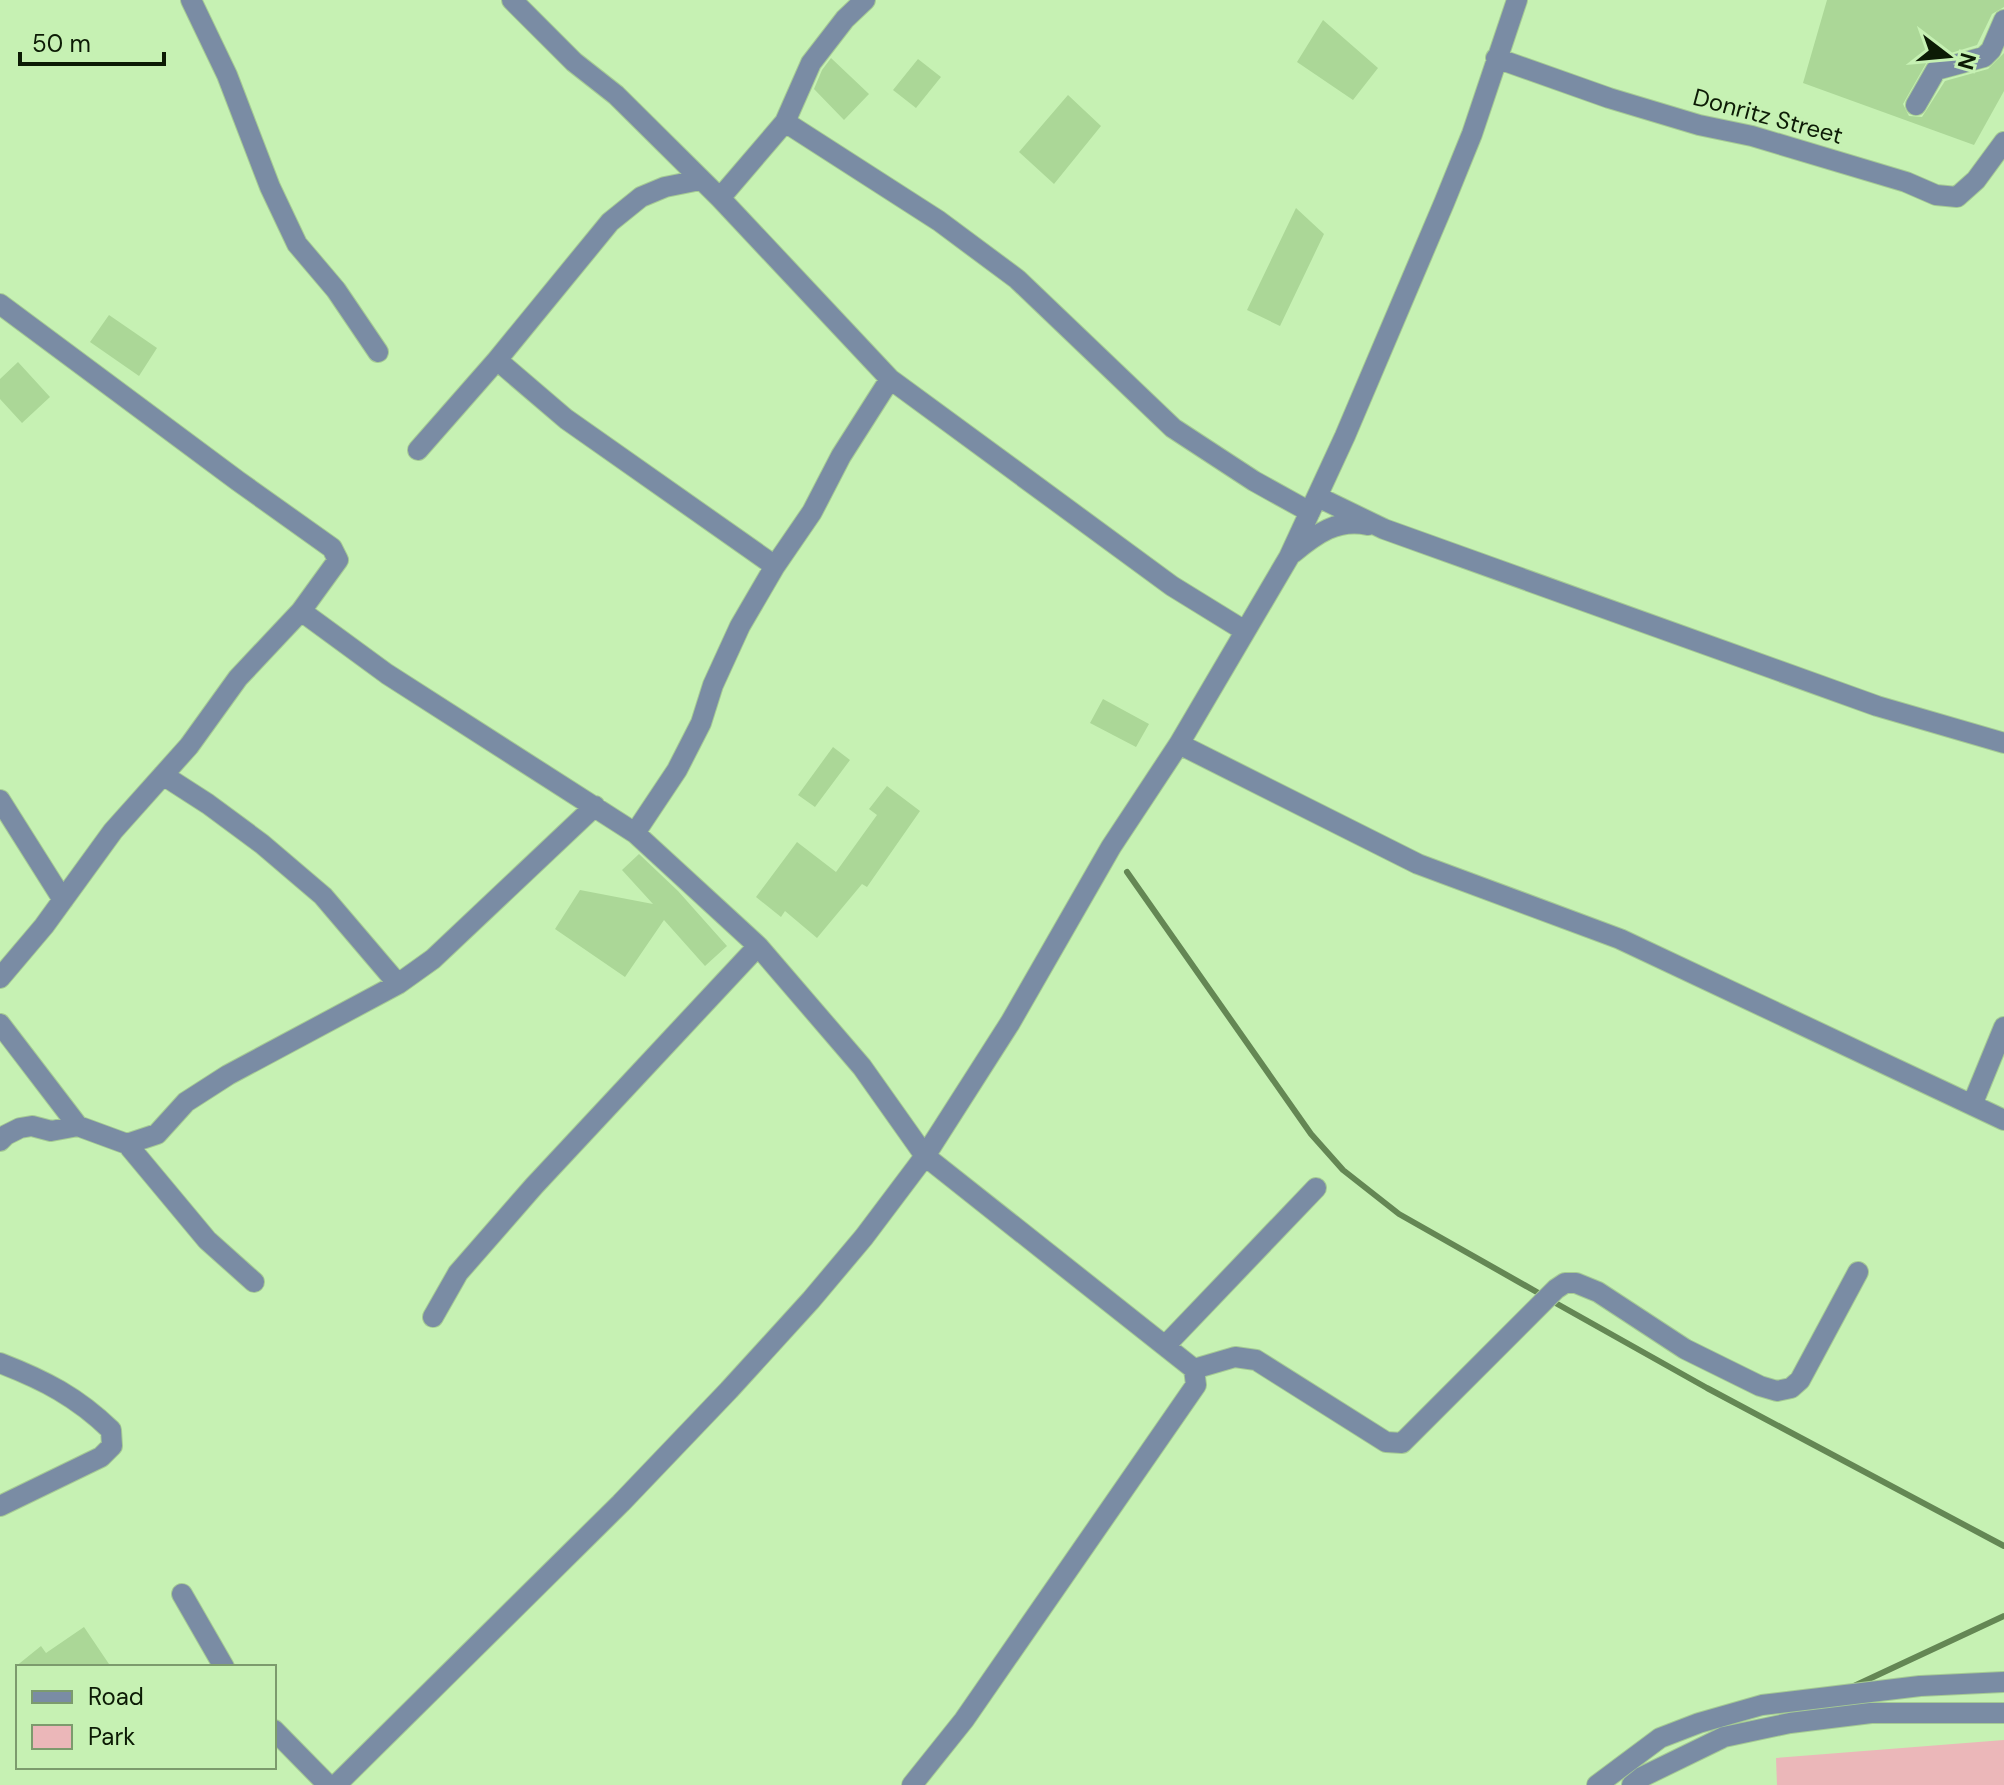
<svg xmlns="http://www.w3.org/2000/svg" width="2004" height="1785" font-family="'DM Sans',sans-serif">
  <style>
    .green { fill: #ebb7b9 }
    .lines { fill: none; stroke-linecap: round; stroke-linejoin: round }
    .stream { stroke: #648754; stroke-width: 6 }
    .building { fill: #abd797 }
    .minor-casing { stroke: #a5ca94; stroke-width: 22 }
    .minor { stroke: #7a8ca4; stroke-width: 20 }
    .labels { text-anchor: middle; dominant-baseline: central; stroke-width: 6; stroke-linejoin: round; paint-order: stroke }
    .street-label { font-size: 24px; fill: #0c1b05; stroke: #c6f1b3 }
  </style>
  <rect width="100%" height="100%" fill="#c6f1b3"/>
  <path class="green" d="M2004,1740v45h-227l-1,-27z"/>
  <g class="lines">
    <path class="stream" d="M1127,872l184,262 32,36 56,44 143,81
      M1552,1301l155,87 297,158
      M1854,1686l150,-70"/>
  </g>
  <path class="building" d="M1827,0h177v7l-12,7 -15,31 -49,15 -25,44 6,12 13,1 23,-36 43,-12 16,-16v38l-30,54 -171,-62z
    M1323,20l55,48 -25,32 -56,-38z
    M831,58l38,36 -25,26 -30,-31 8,-19z
    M918,59l23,18 -25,31 -23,-18z
    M1068,95l33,31 -47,58 -35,-32z
    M1296,208l28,26 -44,92 -33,-16z
    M109,315l48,33 -18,28 -49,-34z
    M18,362l32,35 -28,26 -22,-24v-20z
    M1103,699l46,25 -13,23 -46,-24z
    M833,747l17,13 -35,47 -17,-12z
    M887,786l33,25 -53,76 -5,-3 -45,54 -32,-27 -4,6 -25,-20 41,-55 39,30 41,-57 -8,-6z
    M639,854l39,37 49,55 -22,20 -41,-46 -39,57 -70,-48 25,-39 73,14 -31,-34z
    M84,1627l27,40h-96l26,-21 5,7z"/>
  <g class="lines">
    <g class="minor-casing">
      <path id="minor" d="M191,0l36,75 43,112 27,57 39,46 42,62
        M512,0l62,62 42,33 104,103 170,181 282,207 73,45
        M1496,58l113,40 90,27 53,11 154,46 30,13 21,2 19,-17 28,-38
        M1916,105l20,-35 48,-13 7,-7 13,-30
        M785,122l154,99 78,58 156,149 81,53 56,31
        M720,198l65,-76 26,-59 34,-44 20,-19
        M0,304l238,177 94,67 6,12 -37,51 -63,67 -49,68 -76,85 -69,95 -44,52
        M497,360l69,59 209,147
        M418,450l79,-90 113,-138 31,-25 24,-10 35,-7
        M1318,497l66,32 493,177 127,37
        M1293,553c23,-19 45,-35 75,-28
        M301,611l86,63 248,159 123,113 104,121 63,89 269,213 2,16 -232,335 -52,65
        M1179,744l239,120 202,75 384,181
        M163,775l45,29 54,40 61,52 75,88
        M0,800l63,100
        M635,833l42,-63 24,-47 12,-38 27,-59 35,-60 37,-54 29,-56 49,-77
        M0,1024l78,102
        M1972,1105l32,-78
        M0,1141l6,-6 14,-7 12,-2 19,5 27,-5 49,18 30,-10 29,-32 42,-27 170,-91 35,-25 162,-153
        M127,1144l80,96 47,42
        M433,1317l25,-44 76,-87 224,-240
        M1165,1346l151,-158
        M0,1363c44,17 77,34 111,67l1,16 -11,11 -101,49
        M1194,1369l41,-12 21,3 130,82 16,1 154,-154 9,-6h11l22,9 87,57 75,37 17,5 14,-3 9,-8 58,-108
        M182,1594l42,73
        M274,1730l54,55
        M336,1785l285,-282 108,-113 82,-90 53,-63 61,-81 85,-133 101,-176 68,-103 110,-187 56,-121 99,-233 28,-69 45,-134
        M1597,1785l63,-47 39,-15 63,-18 158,-19 84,-4
        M1632,1785l10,-8 82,-40 66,-14 81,-10h133"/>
    </g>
    <use href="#minor" class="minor"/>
  </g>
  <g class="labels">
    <g class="street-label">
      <text transform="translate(1768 116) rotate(15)">Donritz Street</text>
    </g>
  </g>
  <rect x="16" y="1665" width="260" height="104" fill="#c6f1b3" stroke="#7c9b6d" stroke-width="2"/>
  <rect x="32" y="1691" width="40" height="12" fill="#7a8ca4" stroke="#7c9b6d" stroke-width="2"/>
  <text x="88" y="1705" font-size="24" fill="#0c1b05">Road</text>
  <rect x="32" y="1725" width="40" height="24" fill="#ebb7b9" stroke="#7c9b6d" stroke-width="2"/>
  <text x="88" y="1745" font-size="24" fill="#0c1b05">Park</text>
  <g transform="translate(1948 56) rotate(106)" stroke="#c6f1b3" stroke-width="6" paint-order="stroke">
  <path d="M0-6L14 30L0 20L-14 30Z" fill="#0c1b05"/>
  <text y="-12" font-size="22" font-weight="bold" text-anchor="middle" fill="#0c1b05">N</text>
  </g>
  <path d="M20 52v12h144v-12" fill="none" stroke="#0c1b05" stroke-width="4"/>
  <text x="32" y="52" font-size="24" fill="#0c1b05" stroke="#c6f1b3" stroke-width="6" paint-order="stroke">50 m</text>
</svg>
